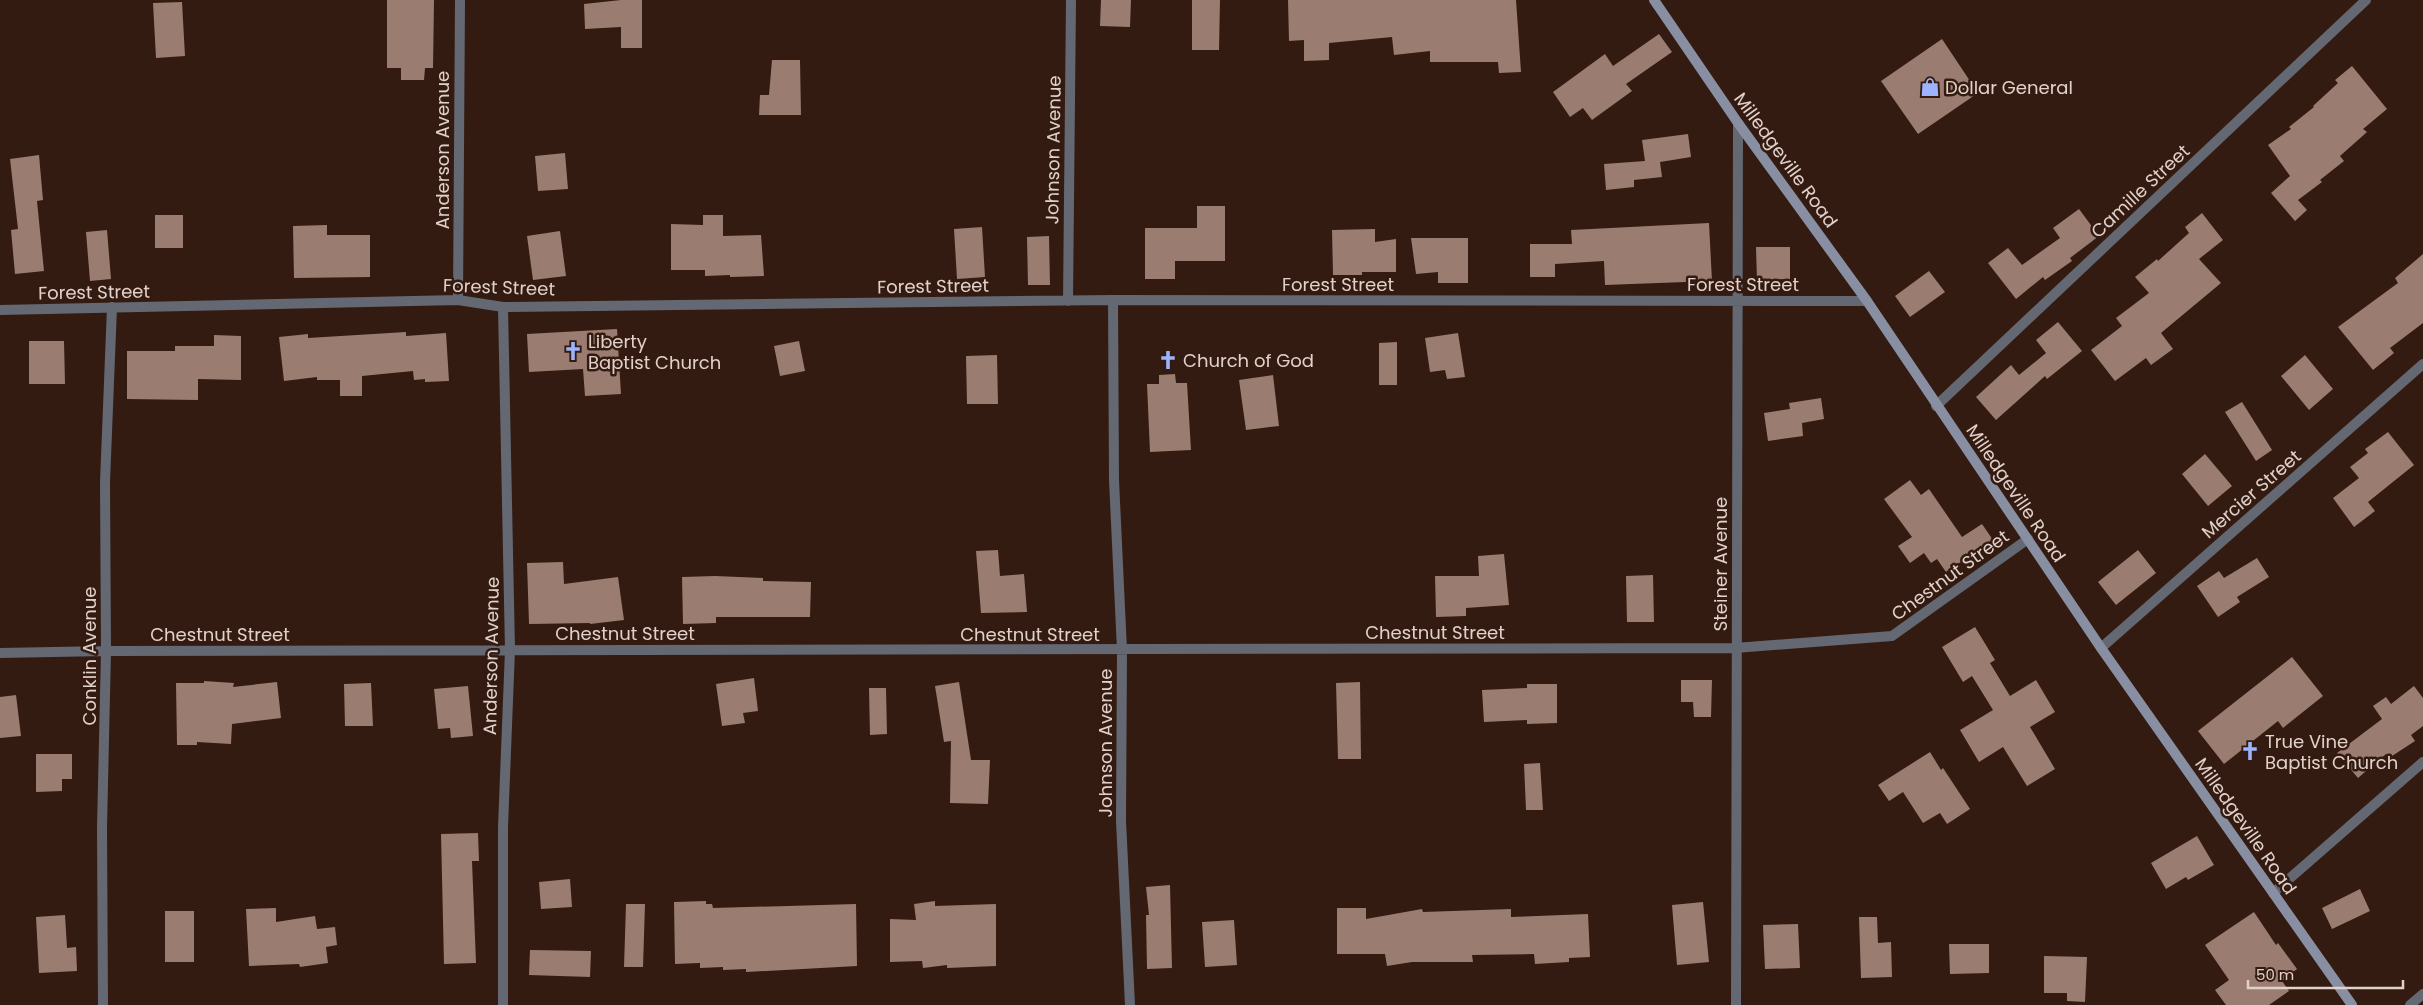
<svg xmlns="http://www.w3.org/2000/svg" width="2423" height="1005" font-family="Poppins,sans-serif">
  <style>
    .building { fill: #9a7d70 }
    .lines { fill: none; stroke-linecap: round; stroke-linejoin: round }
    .minor { stroke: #646873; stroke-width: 10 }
    .secondary { stroke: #898fa2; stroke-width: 10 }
    .labels { text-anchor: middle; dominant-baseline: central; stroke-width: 5; stroke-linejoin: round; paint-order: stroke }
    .poi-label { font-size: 18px; fill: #e2d1ca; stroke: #331b11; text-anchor: start }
    .street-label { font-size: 18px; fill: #e2d1ca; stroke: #331b11 }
  </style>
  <rect width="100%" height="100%" fill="#331b11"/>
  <path class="building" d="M387,0h47l-1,68h-8l-1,12h-23v-12h-14z
    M621,0h21v48h-21v-21l-36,2 -1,-25z
    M1101,0h30l-1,27 -30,-1z
    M1192,0h28l-1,50h-27z
    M1288,0h228l5,72 -22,1 -1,-11h-68v-11l-36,4 -2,-18 -63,6v17l-25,1v-21l-15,1z
    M182,2l3,54 -29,2 -3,-55z
    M1659,34l13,18 -46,32 6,7 -40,29 -9,-12 -13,9 -17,-25 52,-38 8,12z
    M1942,39l36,54 -60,41 -37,-53z
    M772,60h28l1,55h-42l1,-20h9z
    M2352,66l35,43 -24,20 4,3 -27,24 4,5 -24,19 2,2 -24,18 9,10 -12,11 -24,-28 19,-17 -22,-31 23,-16 -2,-2 25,-20 -1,-1 25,-23 -3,-3z
    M1688,134l3,23 -31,5 2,15 -28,3v7l-28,3 -2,-26 41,-3 -3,-21z
    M565,153l3,36 -30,2 -3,-35z
    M39,155l4,45 -6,1 7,70 -29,3 -4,-44 7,-1 -8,-70z
    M1197,206h28v55h-50v18h-30v-51h52z
    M2079,209l20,27 -29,22 2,3 -27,19 -2,-3 -27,22 -28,-36 20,-15 14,17 38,-27 -7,-10z
    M2202,213l21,27 -24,19 22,24 -60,50 12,16 -22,16 -5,-7 -31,23 -24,-31 31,-24 -6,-8 33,-25 -14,-16 22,-18 1,2 31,-28 -4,-6z
    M155,215h28v33h-28z
    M703,215h20v21l38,-1 3,41 -34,1v-2l-25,1v-6h-34v-46l32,1z
    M1709,223l3,58 -107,4 -1,-24 -49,3v13h-25v-33h42l-1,-14z
    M327,225v10h43v42l-76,1 -1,-52z
    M982,227l3,50 -28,2 -3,-50z
    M1375,229v13l21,-3v33h-34v3h-29l-1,-45z
    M107,230l4,49 -21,2 -4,-49z
    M560,231l6,45 -33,4 -6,-44z
    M1049,236l1,49h-22l-1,-48z
    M1411,238h57v45h-30v-11l-22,2z
    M1756,247h34v32l-33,1z
    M2423,254v69l-33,25 4,5 -21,17 -35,-43 60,-44 -3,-5z
    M1929,271l16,21 -35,25 -15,-21z
    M2058,322l24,29 -35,28 -2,-3 -49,44 -20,-23 35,-32 8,10 27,-22 -10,-13z
    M617,329l4,65 -36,2 -2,-27 -54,3 -2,-38z
    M406,332v4l40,-3 3,48 -24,1v-3l-11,1 -1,-9 -51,5v20h-22v-16h-23v-3l-33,4 -5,-44 29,-3v4z
    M1458,333l7,44 -18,2 -2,-9 -15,2 -5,-34z
    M214,335l27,1v44l-43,-1v21l-71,-1v-48h48v-5h39z
    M29,341h35l1,43h-36z
    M799,341l6,30 -25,5 -6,-30z
    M1397,342v43h-18v-42z
    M997,355l1,49h-31l-1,-48z
    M2305,355l28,34 -24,21 -28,-34z
    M1175,374l1,9h11l4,67 -41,2 -3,-68h12v-9z
    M1273,375l6,51 -33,4 -7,-50z
    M1821,398l3,21 -22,4 1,13 -35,5 -4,-28 26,-4 -1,-6z
    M2242,402l30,48 -16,11 -31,-49z
    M2388,432l26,33 -46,37 7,9 -21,16 -21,-29 26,-20 -9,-11 18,-14 -3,-4z
    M2205,454l27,32 -24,20 -26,-32z
    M1910,480l11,15 8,-6 33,48 20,-13 11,16 -47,32 -9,-13 -6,4 -7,-10 -14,10 -12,-17 14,-9 -28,-38z
    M998,550l2,26 24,-2 3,38 -46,1 -5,-62z
    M2138,550l18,23 -40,32 -18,-23z
    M1504,554l5,51 -43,3v8l-30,1 -1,-41h44l-1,-20z
    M2257,558l12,19 -32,20 3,5 -22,15 -21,-31 22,-15 5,7z
    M563,562l1,22 54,-7 6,43 -34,4v-1l-61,1 -2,-61z
    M1653,575l1,47h-27l-1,-46z
    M715,576l48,2v3l48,1 -1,35h-94v6l-33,1 -1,-47z
    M1975,627l20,33 -5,3 20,33 26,-16 19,32 -25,15 25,42 -28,17 -24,-39 -24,15 -19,-32 33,-20 -21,-34 -9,6 -21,-35z
    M2292,657l31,39 -40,32 -5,-7 -54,43 -26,-33z
    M754,678l4,33 -15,2 2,10 -23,3 -6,-42z
    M1681,680h31l-1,37h-17l-1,-15h-12z
    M204,681l30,2 -1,4 44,-5 4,36 -49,6 -1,20 -34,-2v3h-20l-1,-62h28z
    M959,682l12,78h19l-2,44 -38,-1 1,-62 -7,1 -9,-56z
    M1360,682l1,77h-23l-2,-76z
    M371,683l2,43h-28l-1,-42z
    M1527,684h30v39l-30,1v-4l-43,2 -2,-32 45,-2z
    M468,686l5,50 -22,2 -1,-10 -12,1 -4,-40z
    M2414,686l9,12v28l-12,9 4,6 -26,17 -3,-4 -28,24 -21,-25 45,-34 -9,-13 13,-9 5,7z
    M869,688h17l1,46 -17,1z
    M16,695l5,41 -21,2v-41z
    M1930,752l11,18 2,-2 27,41 -23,15 -7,-11 -17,10 -20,-31 -14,9 -11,-16z
    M36,754h36v25h-10v12l-26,1z
    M1540,763l3,47h-17l-2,-46z
    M478,833l1,28h-7l4,102 -32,1 -3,-130z
    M2197,836l17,29 -26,15 -2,-3 -20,12 -15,-26z
    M570,879l2,28 -31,2 -2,-27z
    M1170,885l2,83 -25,1 -1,-54h3l-3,-28z
    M2360,889l10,22 -38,18 -10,-21z
    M706,901v3h6l1,4 143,-4 1,62 -111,6v-3l-23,1v-3l-23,1v-5l-25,1 -1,-62z
    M935,901v5l61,-2v62l-49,2v-3l-24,3 -1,-7 -32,1v-43l26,1 -2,-16z
    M1703,902l6,60 -32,3 -5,-60z
    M626,904h19l-2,63h-19z
    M276,908v14l39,-6 2,13 18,-2 2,18 -11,2 2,16 -28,4 -1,-3 -50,2 -3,-57z
    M1337,908h29v11l56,-10 1,3 88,-3v8l77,-3 2,43 -21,1v4l-34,2 -1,-10 -62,1 1,7h-61l-25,4 -2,-12h-48z
    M165,911h29v51h-29z
    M2254,912l22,33 2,-2 19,26 -15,12 7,10 -20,14h-43l-11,-15 14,-10 -24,-35z
    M65,915l2,33 9,-1 1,24 -38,2 -3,-56z
    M1859,917h18l1,26 13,-1 1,35 -31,1z
    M1234,920l3,45 -32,2 -3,-45z
    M1798,924l2,44 -35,1 -2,-44z
    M1949,944h40v29l-39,1z
    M530,950l61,1 -1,26 -61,-2z
    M2044,956l43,1 -2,45 -18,-1v-8h-23z"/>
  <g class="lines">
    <path class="minor" d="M458,300l2,-300
      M1113,300l1,180 8,170 -1,171 9,184
      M1068,301l3,-301
      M503,307l7,343 -7,177v178
      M0,310l458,-10 45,7 610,-7 754,1
      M1936,406l430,-406
      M2101,648l322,-284
      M0,653l106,-2 1629,-3 157,-12 136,-97
      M2273,893l150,-131
      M103,1005l-1,-177 4,-177 -1,-169 7,-175
      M1736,1005l2,-882
      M2410,1005l13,-11"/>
    <path class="secondary" d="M1654,0l84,123 129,178 234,347 251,357"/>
  </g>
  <defs>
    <g id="shop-bare" transform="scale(1.5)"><path d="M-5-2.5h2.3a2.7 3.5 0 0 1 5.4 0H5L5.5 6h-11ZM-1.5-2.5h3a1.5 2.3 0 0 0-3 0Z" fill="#9cb4fd" stroke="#331b11" stroke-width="2.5" paint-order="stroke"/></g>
    <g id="church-bare" transform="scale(1.5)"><path d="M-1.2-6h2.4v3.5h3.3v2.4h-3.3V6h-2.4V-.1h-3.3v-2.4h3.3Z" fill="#9cb4fd" stroke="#331b11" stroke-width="2.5" paint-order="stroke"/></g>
  </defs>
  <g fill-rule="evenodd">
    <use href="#shop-bare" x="1930" y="87"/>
    <use href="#church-bare" x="573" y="351"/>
    <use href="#church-bare" x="1168" y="360"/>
    <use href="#church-bare" x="2250" y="751"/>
  </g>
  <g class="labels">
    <g class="poi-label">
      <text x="1945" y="87">Dollar General</text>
      <text x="588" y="341">Liberty<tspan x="588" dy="21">Baptist Church</tspan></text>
      <text x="1183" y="360">Church of God</text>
      <text x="2265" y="741">True Vine<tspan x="2265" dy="21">Baptist Church</tspan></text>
    </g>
    <g class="street-label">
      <text transform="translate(442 150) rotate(-90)">Anderson Avenue</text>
      <text transform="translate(1053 150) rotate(-89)">Johnson Avenue</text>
      <text transform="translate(1786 160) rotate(54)">Milledgeville Road</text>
      <text transform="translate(2140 191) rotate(-43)">Camille Street</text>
      <text x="1338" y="284">Forest Street</text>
      <text x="1743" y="284">Forest Street</text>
      <text transform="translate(933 286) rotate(-1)">Forest Street</text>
      <text transform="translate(499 287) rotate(2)">Forest Street</text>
      <text transform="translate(94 292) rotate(-1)">Forest Street</text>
      <text transform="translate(2016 493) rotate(56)">Milledgeville Road</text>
      <text transform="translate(2251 494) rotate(-41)">Mercier Street</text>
      <text transform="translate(1720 564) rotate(-90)">Steiner Avenue</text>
      <text transform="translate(1950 575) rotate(-36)">Chestnut Street</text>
      <text x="1435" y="632">Chestnut Street</text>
      <text x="625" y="633">Chestnut Street</text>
      <text x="220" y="634">Chestnut Street</text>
      <text x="1030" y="634">Chestnut Street</text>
      <text transform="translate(89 656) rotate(-90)">Conklin Avenue</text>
      <text transform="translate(491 656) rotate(-89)">Anderson Avenue</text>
      <text transform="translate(1105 743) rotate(-90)">Johnson Avenue</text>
      <text transform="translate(2246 826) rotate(55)">Milledgeville Road</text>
    </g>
  </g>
  <path d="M2248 980v8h155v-8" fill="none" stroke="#e2d1ca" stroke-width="2.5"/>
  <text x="2256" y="980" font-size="15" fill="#e2d1ca" stroke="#331b11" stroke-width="4" paint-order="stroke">50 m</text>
</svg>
